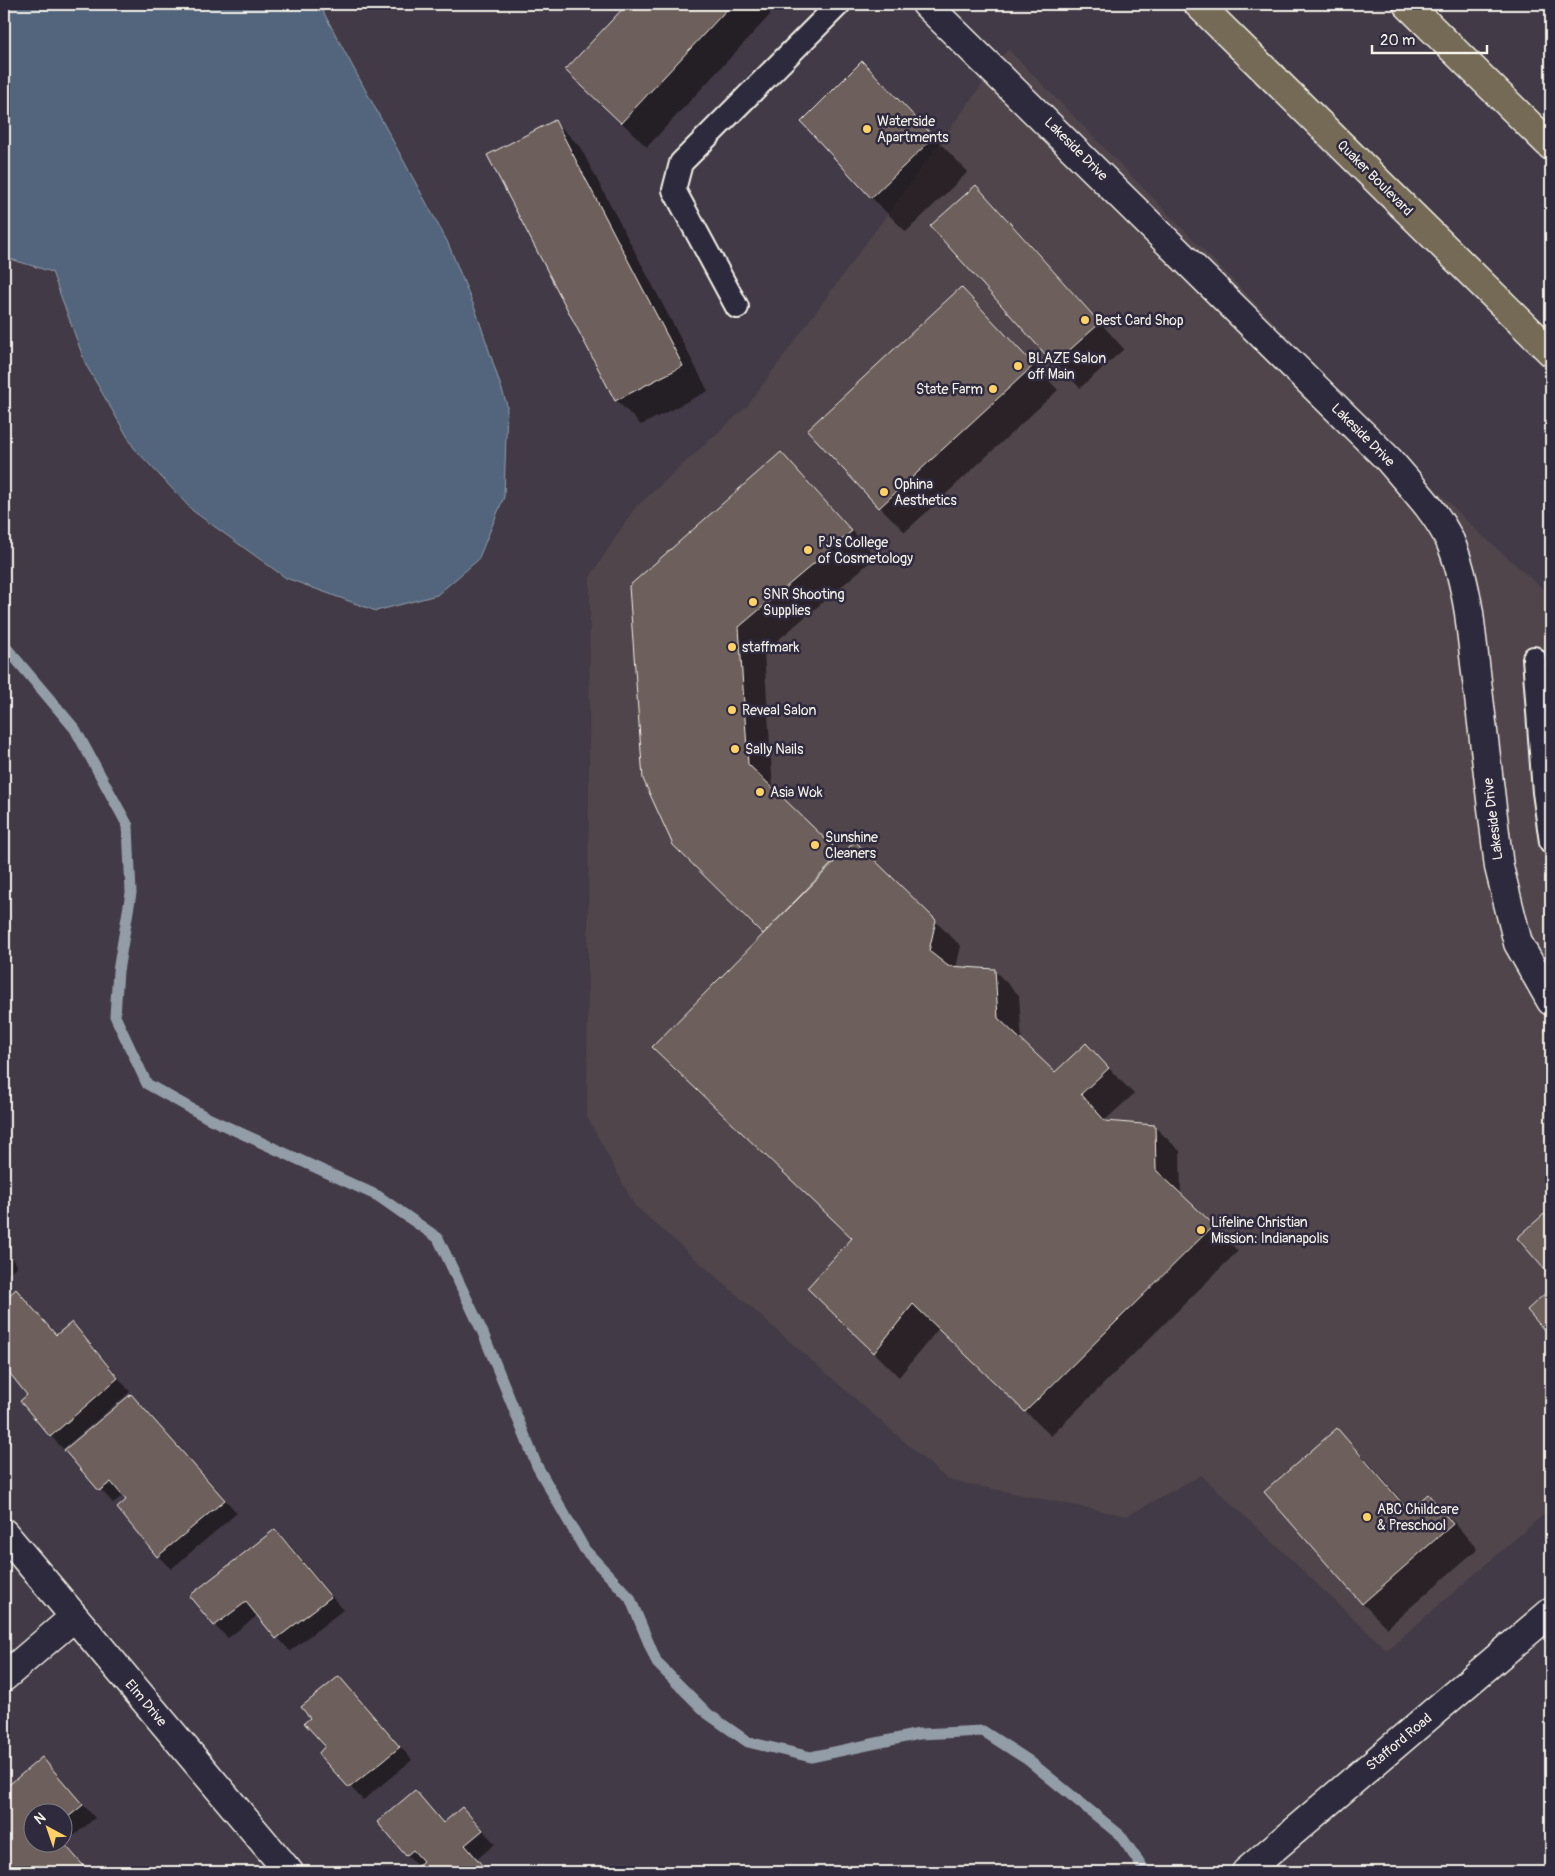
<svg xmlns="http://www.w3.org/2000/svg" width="1555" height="1876" font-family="Pangolin,sans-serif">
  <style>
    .built { fill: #4f454c }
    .water { fill: #52657d; stroke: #939da8 }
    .shadow { fill: #0007; fill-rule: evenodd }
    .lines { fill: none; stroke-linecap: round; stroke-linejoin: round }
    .stream { stroke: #939da8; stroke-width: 11 }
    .building { fill: #6d5e5b; stroke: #f4f1e8 }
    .service-casing { stroke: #f4f1e8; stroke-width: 26 }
    .minor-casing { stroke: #f4f1e8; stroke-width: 31 }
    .tertiary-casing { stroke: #f4f1e8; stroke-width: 31 }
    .primary-casing { stroke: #f4f1e8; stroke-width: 31 }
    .service { stroke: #2f2a3d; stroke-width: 22 }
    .minor { stroke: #2f2a3d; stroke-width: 28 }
    .tertiary { stroke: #2f2a3d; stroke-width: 28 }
    .primary { stroke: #756b55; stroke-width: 28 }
    .poi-dot { fill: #ffd166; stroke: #2f2a3d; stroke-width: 2 }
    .labels { text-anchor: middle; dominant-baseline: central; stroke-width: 5; stroke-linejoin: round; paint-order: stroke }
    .poi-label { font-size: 14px; fill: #f4f1e8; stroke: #2f2a3d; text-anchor: start }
    .street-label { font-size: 14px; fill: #f4f1e8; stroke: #2f2a3d }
  </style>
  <rect width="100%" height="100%" fill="#423a46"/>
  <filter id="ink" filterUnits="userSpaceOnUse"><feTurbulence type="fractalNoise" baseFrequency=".02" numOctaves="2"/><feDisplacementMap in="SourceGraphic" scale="10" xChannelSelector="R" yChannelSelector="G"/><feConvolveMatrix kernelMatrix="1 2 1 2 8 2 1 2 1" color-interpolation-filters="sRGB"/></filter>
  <g filter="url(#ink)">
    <path class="built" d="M1008,49l465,478 78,69v912l-164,142 -186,-175 -74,41 -179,-36 -313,-274 -48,-89 3,-540 44,-68 113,-103z"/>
    <path class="water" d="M4,4h315l128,237 29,70 31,94 -3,92 -26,63 -41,35 -61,16 -90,-33 -93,-67 -59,-63 -48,-83 -34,-93 -48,-15z"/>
    <path class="shadow" d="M629,4h131l11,10 -124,133 -80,-77z
      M862,63l106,109 -62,60 -35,-35z
      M555,121l25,26 128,244 -67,34 -25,-25z
      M976,187l25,25 123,137 -44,39 -25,-25z
      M961,288l97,102 -153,142 -25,-25z
      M781,454l25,25 70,78 -112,95 9,138 68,66 94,65 26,25 -5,22 38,2 25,25 3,48 33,31 31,-29 48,49 -29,26 2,2 47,4 26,25 1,44 57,56 -187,185 -112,-108 -40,49 -90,-89 44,-49 -88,-305 -91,-90z
      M1544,1215l7,7v53l-33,-37z
      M4,1247l13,19 -13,11z
      M16,1291l41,45 15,-12 13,13 45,55 -67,57 -12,-13 -23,-41 -17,-22 -1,1 -6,-6v-67z
      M131,1395l106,118 -66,56 -13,-13 -34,-61 -11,8 -47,-53z
      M1337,1430l25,25 49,56 17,-15 25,25 24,28 -90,79 -25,-25z
      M275,1530l13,13 55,67 -53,41 -32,-36 -30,23 -13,-12 -24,-30z
      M339,1677l73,83 -49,40 -44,-46 8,-8 -15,-28z
      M42,1758l53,60 -30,25 24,29h-78l-7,-8v-74zM32,1814h30v30h-30z
      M428,1805l16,19 31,-3 20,23 -18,15 12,13h-71l-3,-3 3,-2 -39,-45z"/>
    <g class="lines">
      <path class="stream" d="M4,645l71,84 53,97 3,67 -13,78 -3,45 32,68 61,34 170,78 60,42 45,95 54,133 48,84 45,48 27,65 51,51 40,28 63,15 108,-23 64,-3 45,29 92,75 26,37"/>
    </g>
    <path class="building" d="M627,4h105l-111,119 -56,-53z
      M862,61l72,76 -63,61 -70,-76z
      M555,120l128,246 -68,35 -128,-246z
      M976,185l124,138 -46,41 -124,-138z
      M961,287l73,78 -155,143 -72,-78z
      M781,452l71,79 -113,96 9,137 93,90 -78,80 -90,-89 -30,-66 -14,-193z
      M855,841l81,79 -7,31 19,15 47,3 3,49 57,54 31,-29 23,25 -28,26 24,27 50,4 1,45 58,55 -189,187 -112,-108 -39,49 -67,-65 45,-50 -200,-191z
      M1544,1214l7,7v56l-34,-39z
      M1551,1288v50l-24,-28z
      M16,1289l40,46 16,-13 46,56 -68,59 -30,-36 7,-6 -23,-29v-66z
      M131,1394l94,106 -68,57 -40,-49 9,-8 -15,-18 -12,9 -35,-41z
      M1337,1428l72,83 19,-17 25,30 -91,80 -98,-112z
      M275,1529l56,68 -55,42 -30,-37 -32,24 -25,-30z
      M339,1676l61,71 -51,41 -31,-34 7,-8 -21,-23 6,-5 -9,-11z
      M42,1757l41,48 -21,17v-8h-30v30h30v-3l27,31h-80l-5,-6v-77z
      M415,1790l28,33 19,-16 21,23 -18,15 23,27h-72l-2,-3 9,-8 -10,-11 -7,6 -29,-34z"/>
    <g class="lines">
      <g class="service-casing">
        <path id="service" d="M737,307l-63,-117 7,-27 158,-159
          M1534,658l10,134 7,50"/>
      </g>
      <g class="minor-casing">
        <path id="minor" d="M926,4l463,456c21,25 47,51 61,81 10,23 15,47 19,72l30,254 19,76 33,58
          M4,1533l285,339
          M4,1677l69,-59"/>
      </g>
      <g class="tertiary-casing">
        <path id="tertiary" d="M1246,1872l305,-260"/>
      </g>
      <g class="primary-casing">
        <path id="primary" d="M1198,4l353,348
          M1407,4l144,142"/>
      </g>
      <use href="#service" class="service"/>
      <use href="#minor" class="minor"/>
      <use href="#tertiary" class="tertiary"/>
      <use href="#primary" class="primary"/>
    </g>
  </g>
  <g class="poi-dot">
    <circle cx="867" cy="129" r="5"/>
    <circle cx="1085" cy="320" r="5"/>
    <circle cx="1018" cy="366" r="5"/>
    <circle cx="993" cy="389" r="5"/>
    <circle cx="884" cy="492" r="5"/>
    <circle cx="808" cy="550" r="5"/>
    <circle cx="753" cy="602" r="5"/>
    <circle cx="732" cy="647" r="5"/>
    <circle cx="732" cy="710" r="5"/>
    <circle cx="735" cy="749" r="5"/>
    <circle cx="760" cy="792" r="5"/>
    <circle cx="815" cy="845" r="5"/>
    <circle cx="1201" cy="1230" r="5"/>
    <circle cx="1367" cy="1517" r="5"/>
  </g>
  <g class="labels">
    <g class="poi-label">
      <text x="877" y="121">Waterside<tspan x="877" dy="16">Apartments</tspan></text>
      <text x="1095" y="320">Best Card Shop</text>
      <text x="1028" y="358">BLAZE Salon<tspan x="1028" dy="16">off Main</tspan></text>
      <text x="983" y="389" text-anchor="end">State Farm</text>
      <text x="894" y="484">Ophina<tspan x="894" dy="16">Aesthetics</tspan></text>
      <text x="818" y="542">PJ's College<tspan x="818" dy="16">of Cosmetology</tspan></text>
      <text x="763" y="594">SNR Shooting<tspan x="763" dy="16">Supplies</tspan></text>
      <text x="742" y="647">staffmark</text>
      <text x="742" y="710">Reveal Salon</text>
      <text x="745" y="749">Sally Nails</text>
      <text x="770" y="792">Asia Wok</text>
      <text x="825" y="837">Sunshine<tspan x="825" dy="16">Cleaners</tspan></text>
      <text x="1211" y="1222">Lifeline Christian<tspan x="1211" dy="16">Mission: Indianapolis</tspan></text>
      <text x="1377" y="1509">ABC Childcare<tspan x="1377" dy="16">&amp; Preschool</tspan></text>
    </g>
    <g class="street-label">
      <text transform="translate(1076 149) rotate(45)">Lakeside Drive</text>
      <text transform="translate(1375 178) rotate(45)">Quaker Boulevard</text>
      <text transform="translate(1363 435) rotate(45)">Lakeside Drive</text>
      <text transform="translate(1493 819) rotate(-97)">Lakeside Drive</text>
      <text transform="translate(146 1703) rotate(50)">Elm Drive</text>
      <text transform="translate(1399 1742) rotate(-40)">Stafford Road</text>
    </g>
  </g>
  <rect width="1555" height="1876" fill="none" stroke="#2f2a3d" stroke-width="20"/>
  <rect x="10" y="10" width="1535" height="1856" fill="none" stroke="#f4f1e8" stroke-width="2" filter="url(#ink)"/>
  <g transform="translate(48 1828) rotate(320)"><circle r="24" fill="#2f2a3d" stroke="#7e7a81"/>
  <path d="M0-4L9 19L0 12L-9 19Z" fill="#ffd166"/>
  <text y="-8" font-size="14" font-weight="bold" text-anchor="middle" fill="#f4f1e8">N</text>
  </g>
  <path d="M1372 45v8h115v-8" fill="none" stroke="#f4f1e8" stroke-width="2.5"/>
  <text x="1380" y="45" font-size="15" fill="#f4f1e8" stroke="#2f2a3d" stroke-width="4" paint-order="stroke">20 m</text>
</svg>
